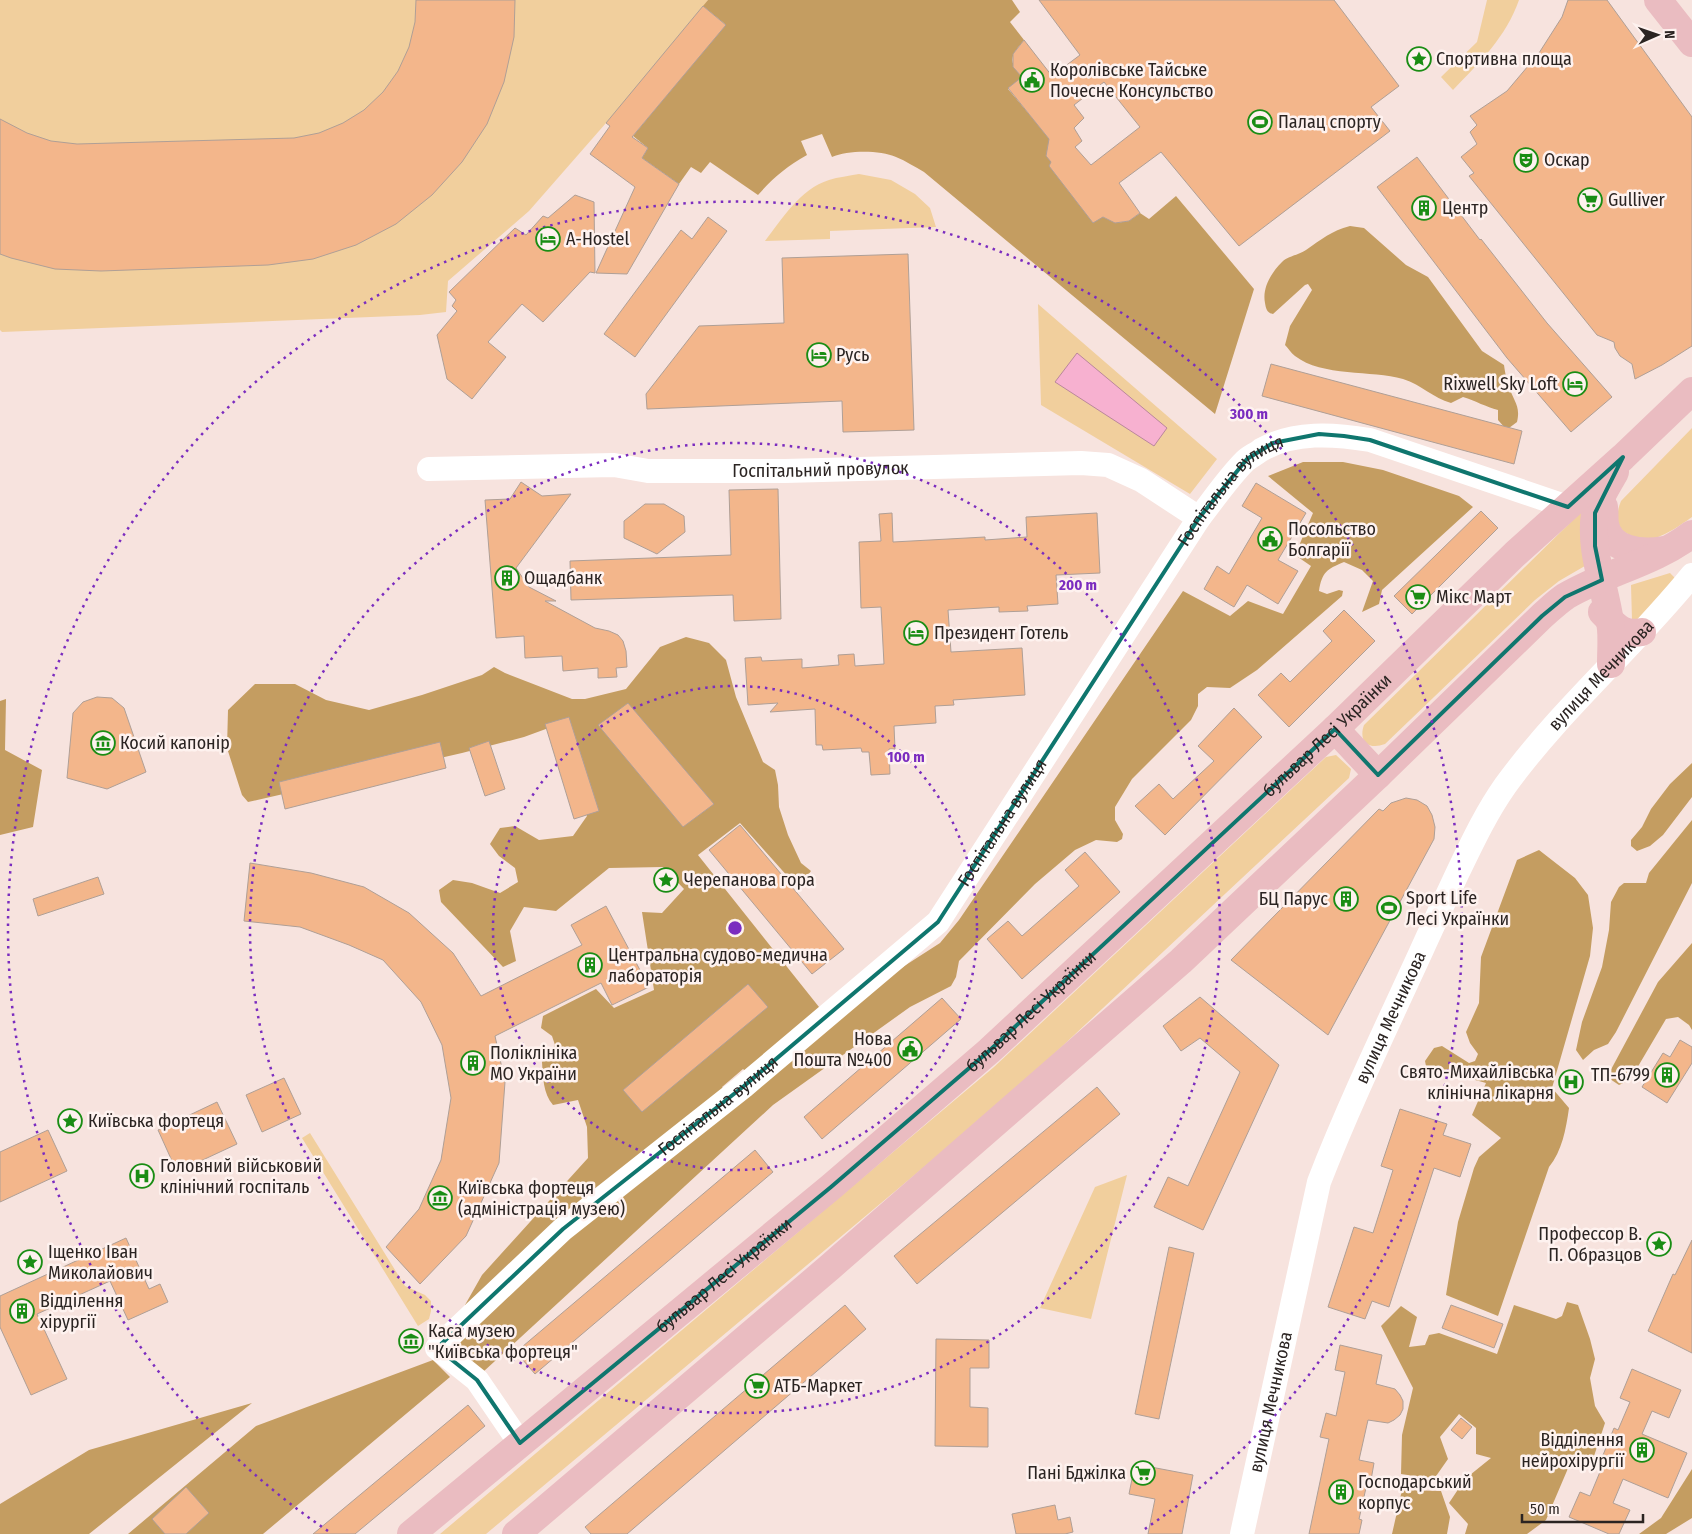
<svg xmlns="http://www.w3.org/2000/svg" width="1692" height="1534" font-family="'Fira Sans Condensed',sans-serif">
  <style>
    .green { fill: #f1cf9d }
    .forest { fill: #c49d61 }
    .water { fill: #f7b1d0; stroke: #ba879c }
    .building { fill: #f3b68b; stroke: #af9f96; fill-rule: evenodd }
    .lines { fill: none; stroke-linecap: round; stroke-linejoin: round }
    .minor { stroke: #fff; stroke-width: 24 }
    .major { stroke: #eabcc1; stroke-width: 28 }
    .marked { fill: none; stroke: #0f766e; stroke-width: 4; stroke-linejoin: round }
    .ring { fill: none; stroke: #7b2cbf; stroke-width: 2.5; stroke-dasharray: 2.5 5 }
    .labels { text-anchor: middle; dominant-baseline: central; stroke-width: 5; stroke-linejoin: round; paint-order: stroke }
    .poi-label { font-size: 18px; fill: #2b2422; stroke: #fef2ef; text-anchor: start }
    .street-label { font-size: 18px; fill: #2b2422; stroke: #fef2ef }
    .centre { fill: #7b2cbf; stroke: #fef2ef; stroke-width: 2.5 }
    .ring-label { font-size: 15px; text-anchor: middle; font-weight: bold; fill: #7b2cbf; stroke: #fef2ef; stroke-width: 5; stroke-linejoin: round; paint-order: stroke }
  </style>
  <rect width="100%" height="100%" fill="#f7e3de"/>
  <path class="green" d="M0,0h708l-4,6 22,19 -120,98 -77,88 -81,70 -2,31 -26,3 -418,17 -2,-2z
    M1487,0h32c-13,37 -39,62 -66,90l-12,-13 36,-35z
    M859,174l32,6 24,14 15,14 6,19 -106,4v8l-65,2c17,-22 35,-52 64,-61 9,-3 20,-4 30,-6z
    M1038,304l179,155 -27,35 -149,-89z
    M1692,428v89c-14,10 -35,25 -53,23 -5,-1 -9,-5 -13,-7 -12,-8 -9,-22 -5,-32z
    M1581,512l9,51 -31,18 -24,19 -150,144c-16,6 -27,-2 -21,-19z
    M1670,573l7,7 -35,41 -10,-1 -1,-35z
    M1336,755l15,14 -2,9 -339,317 -524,439h-46l554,-467 332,-310z
    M310,1133l95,153 20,9 6,6v10l-2,8 -11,7 -116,-188z
    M1127,1175l-36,144 -51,-11 55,-121z"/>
  <path class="forest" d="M708,0h304l8,12 -10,10 14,18c-13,16 -17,20 -2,37l-14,12 38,45 57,83c17,8 23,7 37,-4l9,6 27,-23 78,93 -39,125 -291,-242c-9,-5 -18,-11 -28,-15 -16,-7 -48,-7 -64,0l-10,-23 -21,7 6,14c-21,12 -33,22 -49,40l-48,-33 -9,11 -10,-6 -12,17 -37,-26 6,-10 -15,-12 92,-112 -22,-18z
    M1350,226l14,2 42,37 22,12 54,74 22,14c1,7 2,14 5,21 4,15 12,19 8,36l-8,6h-4l-7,-8v-10c-12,-3 -22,-9 -35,-13l-12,6c-18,-5 -29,-18 -48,-24 -31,-9 -81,-2 -108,-23 -4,-3 -7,-8 -10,-11l5,-19 22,-36 -4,-6 -3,1 -32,29c-6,-1 -7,-5 -8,-11 -3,-15 6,-30 17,-41 6,-6 17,-7 24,-12 16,-11 25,-19 44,-24z
    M1303,462h40l40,8 76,26 14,11 -91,83 -3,14 -17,8 11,-31 -11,-11 -18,-8c-17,7 -22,10 -25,29l8,3 12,-4 4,1 -1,5 -85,74 -27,18 -23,-1 -9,7v12l-7,14 -59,59 -17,28v13l8,14 -1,5 -5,3 -21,-2 -21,10 -40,34 -76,77 -3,16 -5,9 -41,21 -137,98 -290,267 -15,-8 -13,-22 109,-105 331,-265 45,-29 19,-23 224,-329 47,25 18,-15 35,13 28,-48 -16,-11 18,-42 -45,-37z
    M686,637l23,6 17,17 10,37 27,65 12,8 3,15 1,22 9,28 13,28 10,8 -13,17 -58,-65 -42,32 125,157 -73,63 -7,-6 -21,18 5,6 -257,218 -5,-6 17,-30 106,-117 -1,-31 -9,-27 -25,5c-10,-11 -10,-29 -11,-43l13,-17 -3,-9 -11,-8 2,-12 53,-27 18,19 40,-18 -12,-78 20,1 22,-24 -21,-22 -54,1 -53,43 -32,-4 -14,24 6,30 -13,6 -62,-65 -2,-12 14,-10 19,3 28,10 18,-11 -3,-14 -16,-12 -9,-12 10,-16 15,-2 24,14 34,-4 14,-20 -20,-64 -13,-26 -30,11 -62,16 -214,49 -6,-7 -15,-47 1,-38 27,-26h40l31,16 43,10 53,-15 60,-20 12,-8 11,6 67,26h13l41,-10 34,-42z
    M6,699l-1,51 37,20 -9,57 -33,8v-134z
    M1692,763v34l-29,38 -13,11 -13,5 -6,-5v-6l11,-13 9,-18 19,-25z
    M1692,820v63l-76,149 -8,12 -14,6 -11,10 -7,-10 6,-28 20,-55 7,-37 2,-28 8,-15 5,-4h22l3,-10z
    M1539,850l36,28 13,17 5,33 -3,28 -38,132 17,20c-3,21 -7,43 -20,59l-51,149 -52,-21 12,-73 16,-54 5,-11 22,-19 -29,-23 14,-32 -60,-17 -1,-5 9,-13 8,-2 27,17 6,-2 3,-7 -8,-11 -4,-11 13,-29 2,-46 36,-97z
    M1692,943v87l-3,-5 -11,-8 -12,2 -36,61 -11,5 -12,-8 51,-95z
    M1567,1302l11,3 12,34 5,20 -5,19 5,28 10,17 -11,33 -22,3 -26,61 -19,14h-62l3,-10 -19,-21 16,-24 26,-21 -15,-4v-26l-17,-14 -19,23 8,22 -14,20 -33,-5 1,-39 11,-47 -32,-62 20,-20 16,11 -8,30 16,-2 4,-10 10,-2 58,21 17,-49 42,14 6,-3z
    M433,1360l17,17 -187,157h-135l128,-108z
    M252,1403l-163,131h-89v-30l89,-54z
    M1692,1469v49l-26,16h-27l22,-16z
    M1402,1490l39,1 9,26 -3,17h-55z"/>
  <path class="water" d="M1077,353l90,75 -13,18 -99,-64z"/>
  <path class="building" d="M416,0h99l-1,37 -10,45 -17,42 -25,38 -30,33 -36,29 -40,21 -43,14 -45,6 -167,6 -46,-2 -44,-11 -11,-4v-135l27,14 24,8 26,3 217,-6 25,-5 24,-10 21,-13 19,-18 15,-21 11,-24 6,-25z
    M1039,0h295l65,86 -28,21 19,24 -151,115 -78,-94 -42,31 21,30 -11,8 -14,2 -12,-6 -10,6 -44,-57 2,-4 -5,-6 3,-17 -41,-51 14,-11 -9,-10v-13l11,-14 28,36 28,-21zM1104,82l36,45 -49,38 -16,-18 7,-6 -8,-13 10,-10 -10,-13z
    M1568,0h39l85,117v229l-30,19 -27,14 -3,-15 -12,-8 -5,-8 -1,-6 -17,-7 -128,-159 5,-3 -13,-16 16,-13 -7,-12 7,-7 -7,-9 37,-25 32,-38 23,-36z
    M703,6l23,19 -94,112 16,11 -6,10 37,26 -52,90 -31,-1 39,-86 -45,-33 20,-28 -4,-3z
    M1417,157l63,83 1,-1 66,84 65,74 -41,35 -64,-74 -130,-171z
    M575,195l19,7 1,71 -5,-1 -47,50 -21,-18 -34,38 18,15 -34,42 -25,-20 -10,-44 20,-24 -5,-5 4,-6 -7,-8 66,-64 11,7 17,-19 5,2z
    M708,217l19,14 -92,126 -31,-23 77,-104 11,9z
    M908,254l6,176 -71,2 -1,-31 -195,8 -1,-15 53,-68 85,-3 -2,-65z
    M1271,364l251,67 -8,33 -252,-68z
    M521,482l21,14 29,-2 -55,74 13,19 27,14h-11l50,27 14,3 9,4 5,6 3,10 1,16 -11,1 1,9 -19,1v-10l-35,3 -1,-15 -37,2 -1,-22 -28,2 -11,-138 25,-1z
    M1256,483l50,30 -28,47 20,11 -20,33 -31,-19 -13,22 -30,-18 13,-23 12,8 33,-56 -20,-12z
    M778,489l3,130 -47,2 -1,-26 -162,5 -1,-39 161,-6 -2,-65z
    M645,504h19l20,12 1,16 -28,22 -33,-16v-17z
    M1481,511l17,17 -86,86 -18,-18z
    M892,513l1,29 92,-5v3l42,-3 -1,-20 71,-4 3,60 -44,2 2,29 -31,2 1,5 -29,1v-5l-51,3 3,42 71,-4 3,47 -72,5 1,5 -19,1 1,17 -42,3 1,23h-6l1,25 -19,1 -2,-23h-7l-1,-4 -38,2 -1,-5h-6l-1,-36 -45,3 8,-9 -30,2 -3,-47 16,-1 1,4 40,-2v9l37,-3 -1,-10 16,-1 1,12 29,-2 -3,-57 -20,1 -2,-66 22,-1 -2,-27z
    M1344,610l31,31 -86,86 -31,-32 23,-22 9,9 42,-41 -9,-10z
    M97,697l15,1 12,10 22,64 -39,17 -40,-11 6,-65 10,-11z
    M628,703l86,101 -31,23 -85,-102z
    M1234,708l28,29 -97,98 -30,-29 24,-22 14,15 41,-38 -16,-15z
    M569,717l30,94 -25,8 -29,-95z
    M489,741l16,48 -20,7 -16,-48z
    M440,742l6,26 -161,41 -6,-27z
    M1406,798l11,2 10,6 5,9 3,12 -1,12 -106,196 -97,-75 148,-151 4,2 8,-8z
    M740,825l104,124 -32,25 -103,-124z
    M1085,852l35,40 -98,87 -35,-40 21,-18 14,15 57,-50 -14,-16z
    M250,863l61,10 53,14 45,26 44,40 28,43 101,-51 -11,-20 35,-19 43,81 -37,18 -11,-22 -106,53 10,46 -6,81 -33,73 -46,48 -34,-37 33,-38 22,-49 10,-62 -9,-53 -21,-43 -38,-42 -34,-15 -49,-18 -56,-6z
    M98,877l6,17 -66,22 -5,-17z
    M748,984l20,23 -126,105 -19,-22z
    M1200,997l79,68 -76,165 -49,-23 14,-30 20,9 52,-114 -40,-34 -19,13 -18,-25z
    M942,998l19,21 -139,120 -18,-22z
    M1680,1040l12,7v16l-25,40 -25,-16 21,-34 7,4z
    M284,1078l17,36 -39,18 -16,-37z
    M1097,1087l23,27 -203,170 -23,-28z
    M217,1102l20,42 -60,28 -19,-42z
    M1400,1109l47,15 -4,11 28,9 -11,33 -26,-9 -45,139 -17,-6 -7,18 -37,-12 26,-80 19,6 20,-63 -12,-4z
    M48,1130l19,41 -67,31v-50z
    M755,1150l18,22 -238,202 -19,-22z
    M126,1238l23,51 11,-5 8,18 -40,18 -18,-39 -73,33 30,65 -36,16 -31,-68v-31z
    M1692,1240v113l-44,-22 25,-57 2,1z
    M1169,1247l25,6 -35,166 -24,-5z
    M845,1305l21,24 -239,205h-36l-6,-7z
    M1451,1305l52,19 -9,24 -52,-20z
    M936,1339l53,1v28h-19v39l18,1v39l-53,-1z
    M1340,1345l42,10 -6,29 19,5 5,6 3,6v8l-3,6 -6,5 -6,3 -20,-3 -9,40 15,3 -3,17 -3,-1 -9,40 3,1 -3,14h-50l20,-95 -9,-2 6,-24 10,3 9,-44 -10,-2z
    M1632,1369l49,21 -12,28 -17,-7 -10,23 45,19 -19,45 -45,-19 -10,24 17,7 -11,24h-10l-40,-17 11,-25 10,4 12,-29 -3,-2 15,-37 4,2 12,-28 -10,-4z
    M468,1405l17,21 -130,108h-42z
    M1461,1418l11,9 -10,12 -11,-9z
    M1135,1464l58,11 -11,59h-34l7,-35 -26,-5z
    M186,1487l23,26 -23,21h-21l-13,-15z
    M1055,1505l3,15 12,-3 3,15 -8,2h-49l-4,-20z"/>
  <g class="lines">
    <g class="minor">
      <path id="s1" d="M429,469l185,-4 34,6h137l296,-8 27,2 33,15 58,38"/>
      <path id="s2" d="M520,1443l-43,-63 -40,-32 126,-119 181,-143 194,-164 261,-404c15,-19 29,-40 46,-57 4,-4 11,-7 16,-11 33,-19 73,-16 109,-10l198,67"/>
      <path id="s3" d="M1242,1534l77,-352c30,-77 66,-152 101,-228 12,-27 25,-54 38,-82 14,-29 28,-59 47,-86 55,-76 128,-138 187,-211"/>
    </g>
    <g class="major">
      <path d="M1658,0l34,43"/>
      <path d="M1604,507c1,6 0,12 1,17 4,27 37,30 59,26"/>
      <path d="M1602,612c13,13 19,24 40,20"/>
      <path d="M1611,664c0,-12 1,-24 0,-35 -4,-38 -22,-77 -16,-115 3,-15 13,-29 20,-42"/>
      <path d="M1335,729l43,46"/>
      <path id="s4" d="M411,1534l420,-347 158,-136 346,-322 180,-175 108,-97 69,-66"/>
      <path d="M516,1534l314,-267 351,-306 197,-186 164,-159c8,-7 15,-14 24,-20 41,-24 88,-33 126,-62"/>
    </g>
  </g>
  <path class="marked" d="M1319,434l25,2 26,4 198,67 55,-50 -28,56v33l7,34 -37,17 -23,19 -164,159 -43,-46 -346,322 -158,136 -311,256 -43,-63 -40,-32 126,-119 181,-143 194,-164 261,-404 48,-59 26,-16z"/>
  <g class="ring">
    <circle cx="735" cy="928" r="242"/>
    <circle cx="735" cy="928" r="485"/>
    <path d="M328 1531A727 727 0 1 1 1142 1531"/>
  </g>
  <defs>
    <g id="sight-ring" transform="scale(1.25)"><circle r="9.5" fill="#fef2ef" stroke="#1a8d14" stroke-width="1.5"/><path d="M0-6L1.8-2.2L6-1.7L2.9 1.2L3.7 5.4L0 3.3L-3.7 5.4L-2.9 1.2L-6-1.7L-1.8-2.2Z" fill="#1a8d14"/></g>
    <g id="civic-ring" transform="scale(1.25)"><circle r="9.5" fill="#fef2ef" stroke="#1a8d14" stroke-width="1.5"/><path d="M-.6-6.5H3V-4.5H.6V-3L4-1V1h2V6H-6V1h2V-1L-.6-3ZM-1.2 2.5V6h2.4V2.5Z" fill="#1a8d14"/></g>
    <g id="stadium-ring" transform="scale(1.25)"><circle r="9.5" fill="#fef2ef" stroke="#1a8d14" stroke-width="1.5"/><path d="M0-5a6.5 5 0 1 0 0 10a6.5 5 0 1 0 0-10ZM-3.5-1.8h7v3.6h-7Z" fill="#1a8d14"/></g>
    <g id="theatre-ring" transform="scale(1.25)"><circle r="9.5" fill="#fef2ef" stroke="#1a8d14" stroke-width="1.5"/><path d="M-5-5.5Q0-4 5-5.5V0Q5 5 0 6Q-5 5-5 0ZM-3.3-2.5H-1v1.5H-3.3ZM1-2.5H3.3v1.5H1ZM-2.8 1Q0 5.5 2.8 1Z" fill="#1a8d14"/></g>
    <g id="supermarket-ring" transform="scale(1.25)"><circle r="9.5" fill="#fef2ef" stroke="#1a8d14" stroke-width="1.5"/><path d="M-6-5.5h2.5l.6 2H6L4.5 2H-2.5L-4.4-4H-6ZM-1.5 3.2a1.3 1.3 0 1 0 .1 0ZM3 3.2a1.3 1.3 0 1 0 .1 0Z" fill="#1a8d14"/></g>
    <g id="building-ring" transform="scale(1.25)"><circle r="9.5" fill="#fef2ef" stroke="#1a8d14" stroke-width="1.5"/><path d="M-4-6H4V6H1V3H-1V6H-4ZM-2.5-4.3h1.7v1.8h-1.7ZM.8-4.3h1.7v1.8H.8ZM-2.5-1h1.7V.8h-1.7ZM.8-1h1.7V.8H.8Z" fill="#1a8d14"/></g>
    <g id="hotel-ring" transform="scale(1.25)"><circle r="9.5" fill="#fef2ef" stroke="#1a8d14" stroke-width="1.5"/><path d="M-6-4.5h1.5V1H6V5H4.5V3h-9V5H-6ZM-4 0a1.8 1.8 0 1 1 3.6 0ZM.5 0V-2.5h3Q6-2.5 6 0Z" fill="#1a8d14"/></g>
    <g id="museum-ring" transform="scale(1.25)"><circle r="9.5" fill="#fef2ef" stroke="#1a8d14" stroke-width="1.5"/><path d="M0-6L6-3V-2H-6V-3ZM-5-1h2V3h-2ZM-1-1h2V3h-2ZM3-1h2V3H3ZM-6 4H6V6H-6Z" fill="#1a8d14"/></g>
    <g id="hospital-ring" transform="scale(1.25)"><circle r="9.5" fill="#fef2ef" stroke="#1a8d14" stroke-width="1.5"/><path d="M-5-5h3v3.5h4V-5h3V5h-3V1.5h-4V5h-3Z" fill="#1a8d14"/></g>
  </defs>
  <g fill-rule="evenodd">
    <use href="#sight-ring" x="1419" y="59"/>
    <use href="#civic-ring" x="1032" y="80"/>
    <use href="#stadium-ring" x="1260" y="122"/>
    <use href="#theatre-ring" x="1526" y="160"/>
    <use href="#supermarket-ring" x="1590" y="200"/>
    <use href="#building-ring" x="1424" y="208"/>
    <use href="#hotel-ring" x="548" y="239"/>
    <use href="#hotel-ring" x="819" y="355"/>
    <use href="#hotel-ring" x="1575" y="384"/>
    <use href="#civic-ring" x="1270" y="539"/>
    <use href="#building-ring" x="507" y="578"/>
    <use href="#supermarket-ring" x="1418" y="597"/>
    <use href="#hotel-ring" x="916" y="633"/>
    <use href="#museum-ring" x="103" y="743"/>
    <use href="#sight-ring" x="666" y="880"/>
    <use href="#building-ring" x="1346" y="899"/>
    <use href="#stadium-ring" x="1389" y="908"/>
    <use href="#building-ring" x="590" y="965"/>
    <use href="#civic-ring" x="910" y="1049"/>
    <use href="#building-ring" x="473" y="1063"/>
    <use href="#building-ring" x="1667" y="1075"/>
    <use href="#hospital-ring" x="1571" y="1082"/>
    <use href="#sight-ring" x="70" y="1121"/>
    <use href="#hospital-ring" x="142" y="1176"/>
    <use href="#museum-ring" x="440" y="1198"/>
    <use href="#sight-ring" x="1659" y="1244"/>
    <use href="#sight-ring" x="30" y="1262"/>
    <use href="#building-ring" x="22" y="1311"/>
    <use href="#museum-ring" x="411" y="1341"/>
    <use href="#supermarket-ring" x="757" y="1386"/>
    <use href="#building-ring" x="1642" y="1450"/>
    <use href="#supermarket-ring" x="1143" y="1473"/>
    <use href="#building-ring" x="1341" y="1492"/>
  </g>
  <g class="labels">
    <g class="poi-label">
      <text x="1436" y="59">Спортивна площа</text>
      <text x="1050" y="70">Королівське Тайське<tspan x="1050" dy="21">Почесне Консульство</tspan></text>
      <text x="1278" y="122">Палац спорту</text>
      <text x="1544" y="160">Оскар</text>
      <text x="1608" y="200">Gulliver</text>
      <text x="1442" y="208">Центр</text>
      <text x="566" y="239">A-Hostel</text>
      <text x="836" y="355">Русь</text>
      <text x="1558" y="384" text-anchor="end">Rixwell Sky Loft</text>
      <text x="1288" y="529">Посольство<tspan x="1288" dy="21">Болгарії</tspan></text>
      <text x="524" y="578">Ощадбанк</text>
      <text x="1436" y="597">Мікс Март</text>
      <text x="934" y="633">Президент Готель</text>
      <text x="120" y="743">Косий капонір</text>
      <text x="684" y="880">Черепанова гора</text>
      <text x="1406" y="898">Sport Life<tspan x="1406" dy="21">Лесі Українки</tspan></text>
      <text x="1328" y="899" text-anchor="end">БЦ Парус</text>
      <text x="608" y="955">Центральна судово-медична<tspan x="608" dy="21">лабораторія</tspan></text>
      <text x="892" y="1039" text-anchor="end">Нова<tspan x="892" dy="21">Пошта №400</tspan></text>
      <text x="490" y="1053">Поліклініка<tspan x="490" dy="21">МО України</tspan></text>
      <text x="1554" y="1072" text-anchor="end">Свято-Михайлівська<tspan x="1554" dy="21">клінічна лікарня</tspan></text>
      <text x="1650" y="1075" text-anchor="end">ТП-6799</text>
      <text x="88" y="1121">Київська фортеця</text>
      <text x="160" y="1166">Головний військовий<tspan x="160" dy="21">клінічний госпіталь</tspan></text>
      <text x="458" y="1188">Київська фортеця<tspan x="458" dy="21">(адміністрація музею)</tspan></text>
      <text x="1642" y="1234" text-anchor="end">Профессор В.<tspan x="1642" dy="21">П. Образцов</tspan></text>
      <text x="48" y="1252">Іщенко Іван<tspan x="48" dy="21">Миколайович</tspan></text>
      <text x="40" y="1301">Відділення<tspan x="40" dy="21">хірургії</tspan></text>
      <text x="428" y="1331">Каса музею<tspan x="428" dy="21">"Київська фортеця"</tspan></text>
      <text x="774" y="1386">АТБ-Маркет</text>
      <text x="1624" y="1440" text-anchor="end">Відділення<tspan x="1624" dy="21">нейрохірургії</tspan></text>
      <text x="1126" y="1473" text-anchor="end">Пані Бджілка</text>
      <text x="1358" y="1482">Господарський<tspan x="1358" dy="21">корпус</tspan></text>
    </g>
    <g class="street-label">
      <text stroke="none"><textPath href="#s1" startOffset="392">Госпітальний провулок</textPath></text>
      <text stroke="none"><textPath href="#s2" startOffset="1309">Госпітальна вулиця</textPath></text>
      <text stroke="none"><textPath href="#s3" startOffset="945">вулиця Мечникова</textPath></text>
      <text stroke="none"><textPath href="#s4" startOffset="1216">бульвар Лесі Українки</textPath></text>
      <text stroke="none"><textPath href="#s2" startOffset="904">Госпітальна вулиця</textPath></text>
      <text stroke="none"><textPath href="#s4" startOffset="811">бульвар Лесі Українки</textPath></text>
      <text stroke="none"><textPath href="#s3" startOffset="540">вулиця Мечникова</textPath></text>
      <text stroke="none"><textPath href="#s2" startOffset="499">Госпітальна вулиця</textPath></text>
      <text stroke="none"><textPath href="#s4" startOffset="406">бульвар Лесі Українки</textPath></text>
      <text stroke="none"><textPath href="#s3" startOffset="135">вулиця Мечникова</textPath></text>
    </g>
  </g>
  <circle cx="735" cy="928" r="8" class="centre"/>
  <g class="ring-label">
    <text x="1249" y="419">300 m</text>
    <text x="1078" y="590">200 m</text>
    <text x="906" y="762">100 m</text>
  </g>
  <g transform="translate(1657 35) rotate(88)" stroke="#fef2ef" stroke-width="4" paint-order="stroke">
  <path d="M0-4L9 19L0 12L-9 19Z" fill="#2b2422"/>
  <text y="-8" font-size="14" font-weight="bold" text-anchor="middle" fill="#2b2422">N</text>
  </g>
  <path d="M1522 1514v8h121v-8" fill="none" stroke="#2b2422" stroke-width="2.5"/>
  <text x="1530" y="1514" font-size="15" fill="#2b2422" stroke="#fef2ef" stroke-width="4" paint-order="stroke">50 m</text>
</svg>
